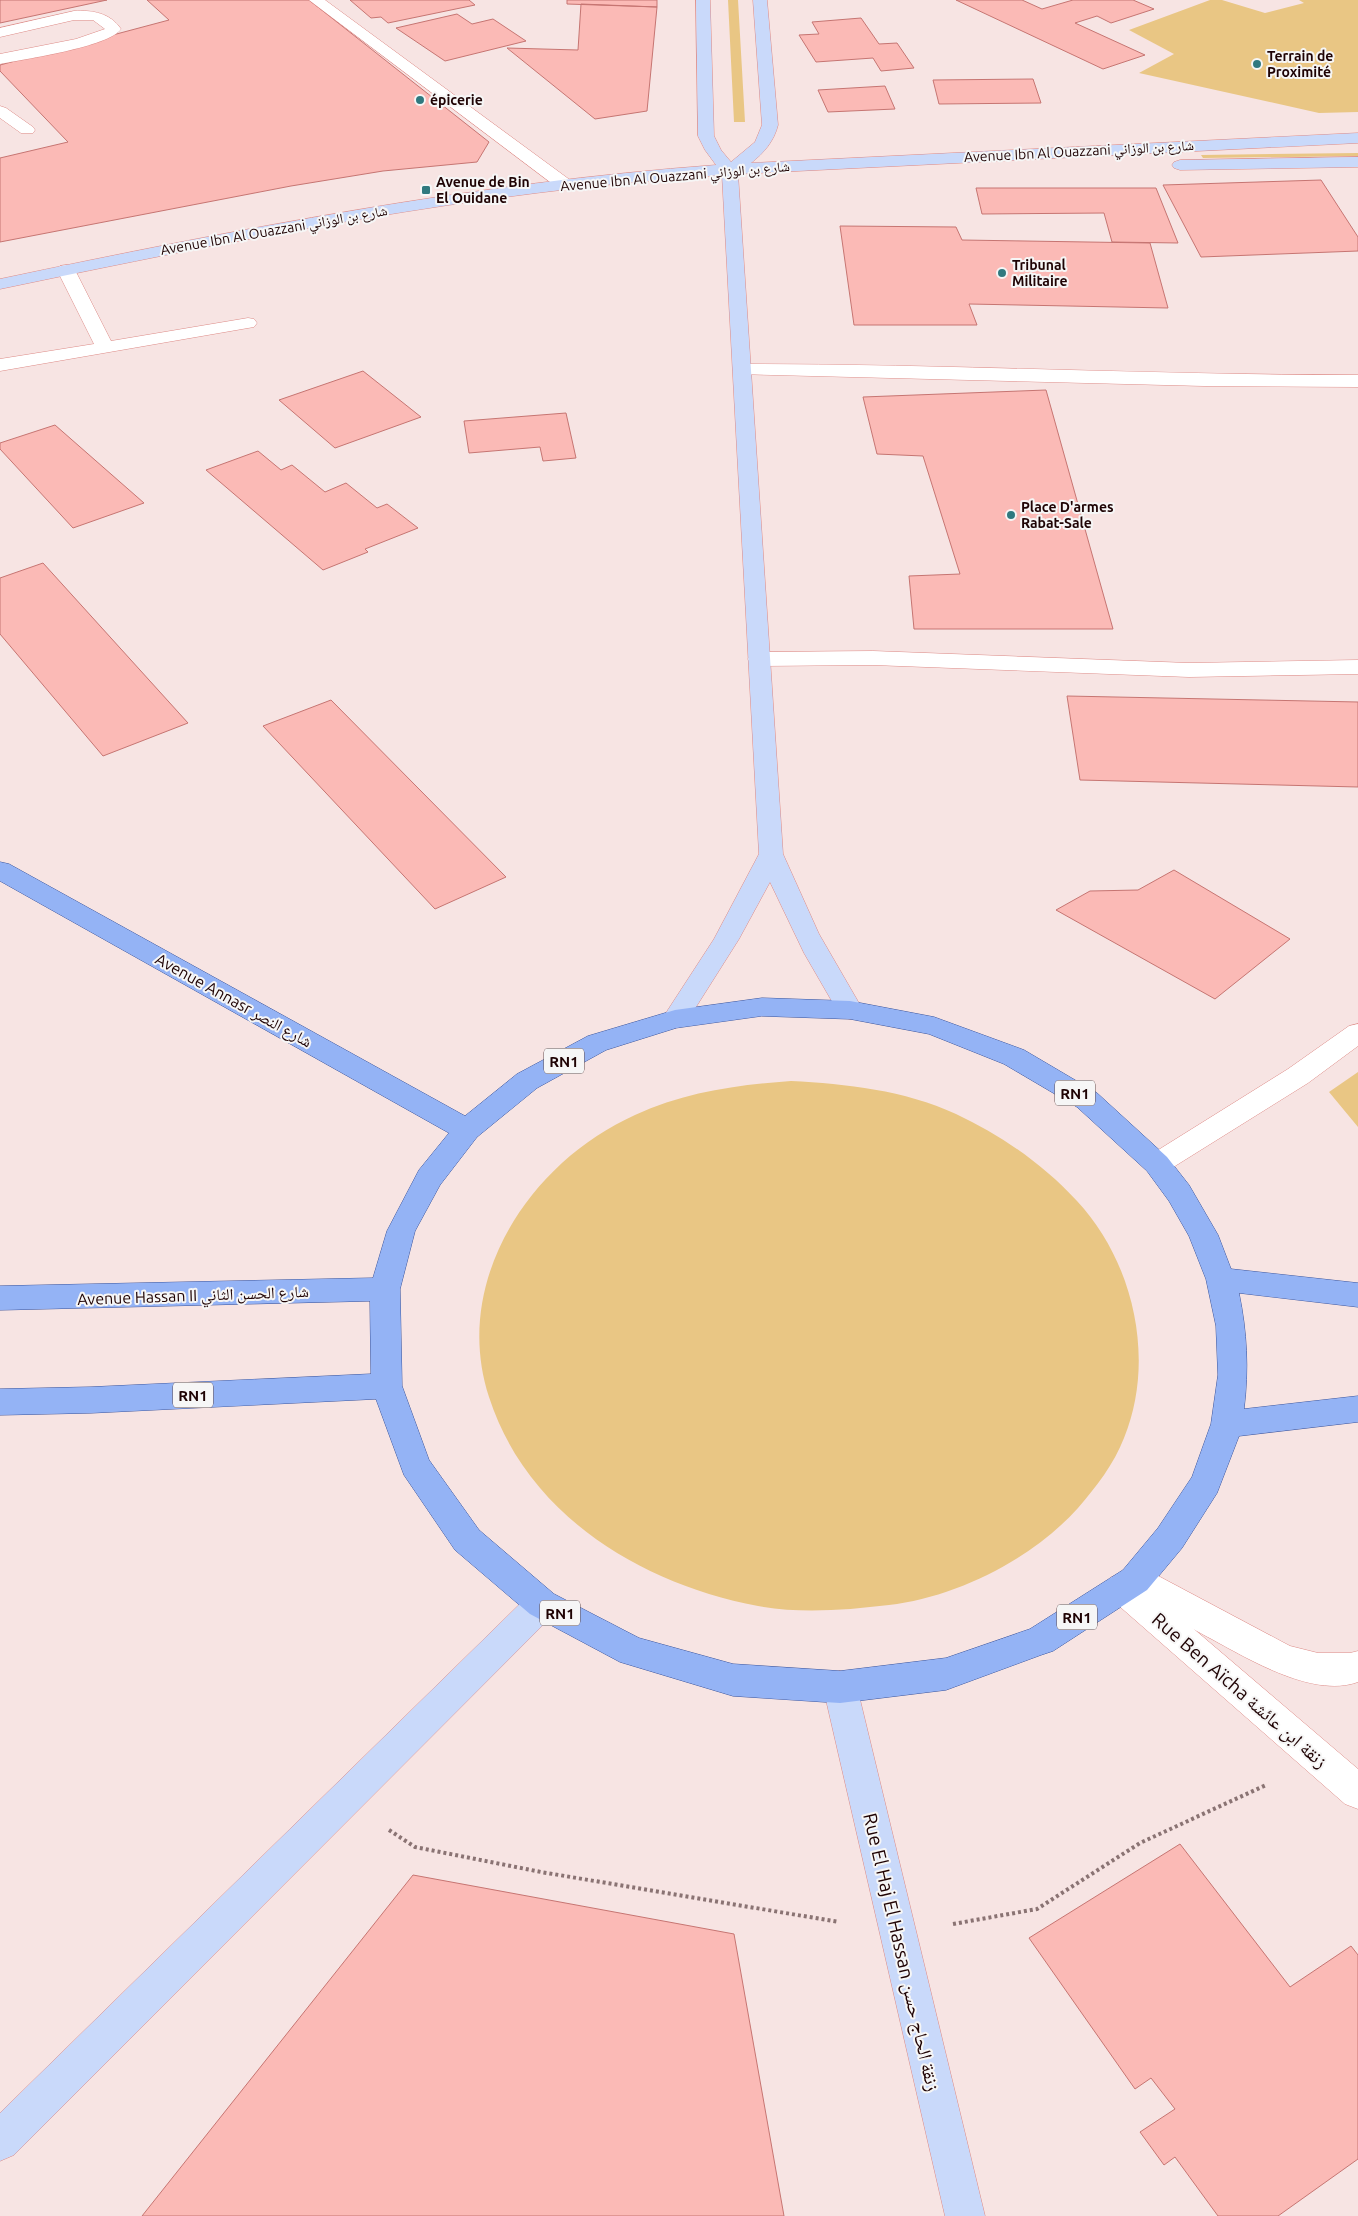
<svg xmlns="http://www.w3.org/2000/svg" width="1358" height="2216" font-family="Ubuntu,'Noto Naskh Arabic',sans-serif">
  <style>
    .green { fill: #e9c684 }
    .building { fill: #fbbab6; stroke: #c67572 }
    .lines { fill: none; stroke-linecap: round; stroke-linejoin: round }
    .lane-casing { stroke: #dd8a86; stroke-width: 1 }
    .street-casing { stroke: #dd8a86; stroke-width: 1 }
    .secondary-casing { stroke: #dd8a86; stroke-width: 1 }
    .primary-casing { stroke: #3c559c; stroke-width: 1 }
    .path { stroke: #8a7373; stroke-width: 4; stroke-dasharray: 3 3; stroke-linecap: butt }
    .lane { fill: #fff; fill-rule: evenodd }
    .street { fill: #fff; fill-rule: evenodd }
    .secondary { fill: #c9d9fa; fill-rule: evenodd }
    .primary { fill: #94b3f5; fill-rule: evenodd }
    .poi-dot { fill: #30797f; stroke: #f6f6f6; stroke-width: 2 }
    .labels { text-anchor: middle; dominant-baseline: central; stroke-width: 4; stroke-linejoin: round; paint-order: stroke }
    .far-poi-label { font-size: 14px; font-weight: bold; fill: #1f0304; stroke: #f6f6f6; text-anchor: start }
    .far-street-label { font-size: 14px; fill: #1f0304; stroke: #f6f6f6 }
    .shield { fill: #f6f6f6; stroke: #604c4d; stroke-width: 1 }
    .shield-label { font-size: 15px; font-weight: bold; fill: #1f0304 }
    .street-label { font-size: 16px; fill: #1f0304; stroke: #f6f6f6 }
    .near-street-label { font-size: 19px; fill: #1f0304; stroke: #f6f6f6 }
  </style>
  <rect width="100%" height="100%" fill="#f7e4e3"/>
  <path class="green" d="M728,0h10l7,122h-11z
    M1210,0h12l43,13 39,-10 -5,-3h59v112l-39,1 -180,-40 35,-19 -45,-24z
    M1358,153v3l-155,2 -2,-3z
    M1358,1072v55l-29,-35z
    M791,1081c56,3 113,9 165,33 45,21 87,50 121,87 57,61 79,159 47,237 -10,26 -28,49 -46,70 -46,51 -121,89 -189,97 -43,5 -88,9 -131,1 -117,-22 -231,-91 -269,-209 -38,-116 41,-235 146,-282 50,-23 102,-30 156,-34z"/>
  <path class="building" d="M0,0h107l-107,23z
    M147,0h162l180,142 -12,20 -94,9 -92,15 -291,56v-84l68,-16 -68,-71v-6l169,-45z
    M350,0h119l6,5 -87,18 -7,-6 -10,1z
    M567,0h90v7l-90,-3z
    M956,0h66l20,9 31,-9h60l21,9 -43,14 -14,-7 -22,7 70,32 -42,14z
    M581,4l76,3 -10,104 -52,8 -88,-71 71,2z
    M457,14l15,10 21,-5 33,22 -81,20 -49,-33z
    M861,18l18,26 18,-1 17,25 -33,3 -8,-13 -57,4 -17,-27 20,-1 -7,-12z
    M1033,79l8,24 -102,1 -6,-24z
    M885,86l10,23 -67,3 -10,-22z
    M1321,180l37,57v14l-157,6 -38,-72z
    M976,188h180l22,55 -66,-1 -8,-29 -122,1z
    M840,226l116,1 6,13 188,3 18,65 -199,-4 8,21h-123z
    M363,371l58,46 -86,31 -56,-48z
    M1046,390l67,239h-199l-5,-53 51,-2 -37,-118 -46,-2 -14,-57z
    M566,413l10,45 -33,3 -3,-14 -71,6 -5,-32z
    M55,425l89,78 -71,25 -73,-79v-6z
    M258,451l23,19 11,-5 33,27 21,-9 31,25 10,-4 31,24 -53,21 3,3 -45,18 -117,-100z
    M43,563l145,160 -85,33 -103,-122v-56z
    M1067,696l291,6v85l-278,-7z
    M331,700l175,177 -71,32 -172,-183z
    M1174,870l116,69 -75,60 -159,-89 34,-19 48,-1z
    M1180,1844l110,143 61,-41 7,9v204l-80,57h-60l-43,-59 -11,8 -24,-33 35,-23 -24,-31 -16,11 -106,-151z
    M413,1875l321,59 50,282h-642z"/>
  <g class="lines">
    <g class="lane-casing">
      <path id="lane" d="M66,265l6,1 3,4 36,71 137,-23 6,1 3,4 -3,4 -6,1 -248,43v-12l94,-15 -37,-74 3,-4z
        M742,364c205,0 411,11 616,11v12l-154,-1 -469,-12 -2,-4 2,-4z
        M873,651l316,12 169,-3v14l-169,3 -316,-12 -114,1 -8,-2 -3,-5 3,-5 8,-2z
        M1358,1024v22l-50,37 -141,88 -10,4 -10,-4 -4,-7 4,-7 141,-88 61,-43z
        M1135,1565l12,5 143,76 28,7h32l8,-2v31c-47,17 -114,-26 -154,-47 -27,-15 -54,-30 -81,-45l-5,-10 5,-10z"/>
    </g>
    <g class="street-casing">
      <path id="street" d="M309,0h16l245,180 2,4 -2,4h-12z
        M74,11c19,-1 36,2 47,18 -12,18 -97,30 -121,35v-10l76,-15 29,-10 -12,-9h-19l-74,17v-9z
        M0,106l6,2 27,19 2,3 -2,3h-12l-21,-15z
        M1122,1573l12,5 224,191v40l-13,-5 -235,-206 -5,-10 5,-10z"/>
    </g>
    <g class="secondary-casing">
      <path id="secondary" d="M696,0h14l4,136 7,14 10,12 24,-20 7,-17 -9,-125h14l11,125c-4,16 -14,28 -27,38l607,-30v10l-620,31 45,680 36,80 44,76 -4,7 -9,2 -9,-2 -37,-64 -34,-71 -31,57 -55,87 -9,2 -9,-2 -4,-7 52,-80 45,-85 -37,-679c-244,16 -483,64 -722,114v-10c237,-50 474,-96 716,-114l-11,-15 -7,-14z
        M1358,157v10l-178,3 -6,-2 -2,-3 2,-3 6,-2z
        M542,1589l12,5 5,10 -5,10 -540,541 -14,6v-48l530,-519z
        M840,1671l12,5 5,11 128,529h-40l-122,-529 5,-11z"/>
    </g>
    <g class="primary-casing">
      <path id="primary" d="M0,862l9,2 456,252 52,-42 71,-38 87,-26 87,-12 88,3 84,16 90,33 73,43 70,64 22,28 29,50 13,34 127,14v24l-119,-14c8,39 10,76 5,116l114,-13v26l-119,14 -22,57 -35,55 -35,42 -94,61 -12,4 -95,35 -106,13 -107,-7 -113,-34 -90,-48 -75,-64 -51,-75 -28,-76 -285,14 -91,2v-26l91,-2 280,-13 -1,-73 -370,9v-24l373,-8 14,-47 32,-61 30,-37 -449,-252zM762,1016l88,3 79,15 75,30 73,43 70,64 22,30 20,35 17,43 10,47 2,49 -7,49 -19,53 -34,51 -35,42 -93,59 -84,29 -106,13 -107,-7 -94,-26 -85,-44 -75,-64 -50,-70 -27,-74 -2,-97 15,-58 25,-46 37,-48 60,-49 69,-38 70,-22z"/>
    </g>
    <path class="path" d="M389,1830l26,17 126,25 298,50
      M953,1924l84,-15 103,-66 126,-58"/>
    <use href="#lane" class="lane"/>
    <use href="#street" class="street"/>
    <use href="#secondary" class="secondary"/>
    <use href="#primary" class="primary"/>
  </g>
  <g class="poi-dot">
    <circle cx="1257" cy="64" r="5"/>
    <circle cx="420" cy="100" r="5"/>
    <rect x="421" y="185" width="10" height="10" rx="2.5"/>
    <circle cx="1002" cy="273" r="5"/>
    <circle cx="1011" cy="515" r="5"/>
  </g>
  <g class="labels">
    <g class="far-poi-label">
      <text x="1267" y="56">Terrain de<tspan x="1267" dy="16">Proximité</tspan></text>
      <text x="430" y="100">épicerie</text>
      <text x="436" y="182">Avenue de Bin<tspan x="436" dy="16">El Ouidane</tspan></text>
      <text x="1012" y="265">Tribunal<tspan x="1012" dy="16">Militaire</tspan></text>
      <text x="1021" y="507">Place D'armes<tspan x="1021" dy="16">Rabat-Sale</tspan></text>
    </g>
    <g class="far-street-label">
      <text transform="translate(1079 151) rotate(-3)">Avenue Ibn Al Ouazzani شارع بن الوزاني</text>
      <text transform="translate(675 176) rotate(-5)">Avenue Ibn Al Ouazzani شارع بن الوزاني</text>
      <text transform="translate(274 230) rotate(-10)">Avenue Ibn Al Ouazzani شارع بن الوزاني</text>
    </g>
    <g class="shield">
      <rect x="544" y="1048.5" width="40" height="25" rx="4"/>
      <rect x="1055" y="1080.5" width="40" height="25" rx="4"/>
      <rect x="173" y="1382.5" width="40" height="25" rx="4"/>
      <rect x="540" y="1600.5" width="40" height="25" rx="4"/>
      <rect x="1057" y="1604.5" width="40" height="25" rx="4"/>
    </g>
    <g class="shield-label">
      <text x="564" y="1061">RN1</text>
      <text x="1075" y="1093">RN1</text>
      <text x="193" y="1395">RN1</text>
      <text x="560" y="1613">RN1</text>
      <text x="1077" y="1617">RN1</text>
    </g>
    <g class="street-label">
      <text transform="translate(234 1000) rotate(29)">Avenue Annasr شارع النصر</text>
      <text transform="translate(193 1295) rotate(-2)">Avenue Hassan II شارع الحسن الثاني</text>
    </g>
    <g class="near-street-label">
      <text transform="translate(1240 1690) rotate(41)">Rue Ben Aïcha زنقة ابن عائشة</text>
      <text transform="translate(902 1952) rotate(77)">Rue El Haj El Hassan زنقة الحاج حسن</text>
    </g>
  </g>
</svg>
